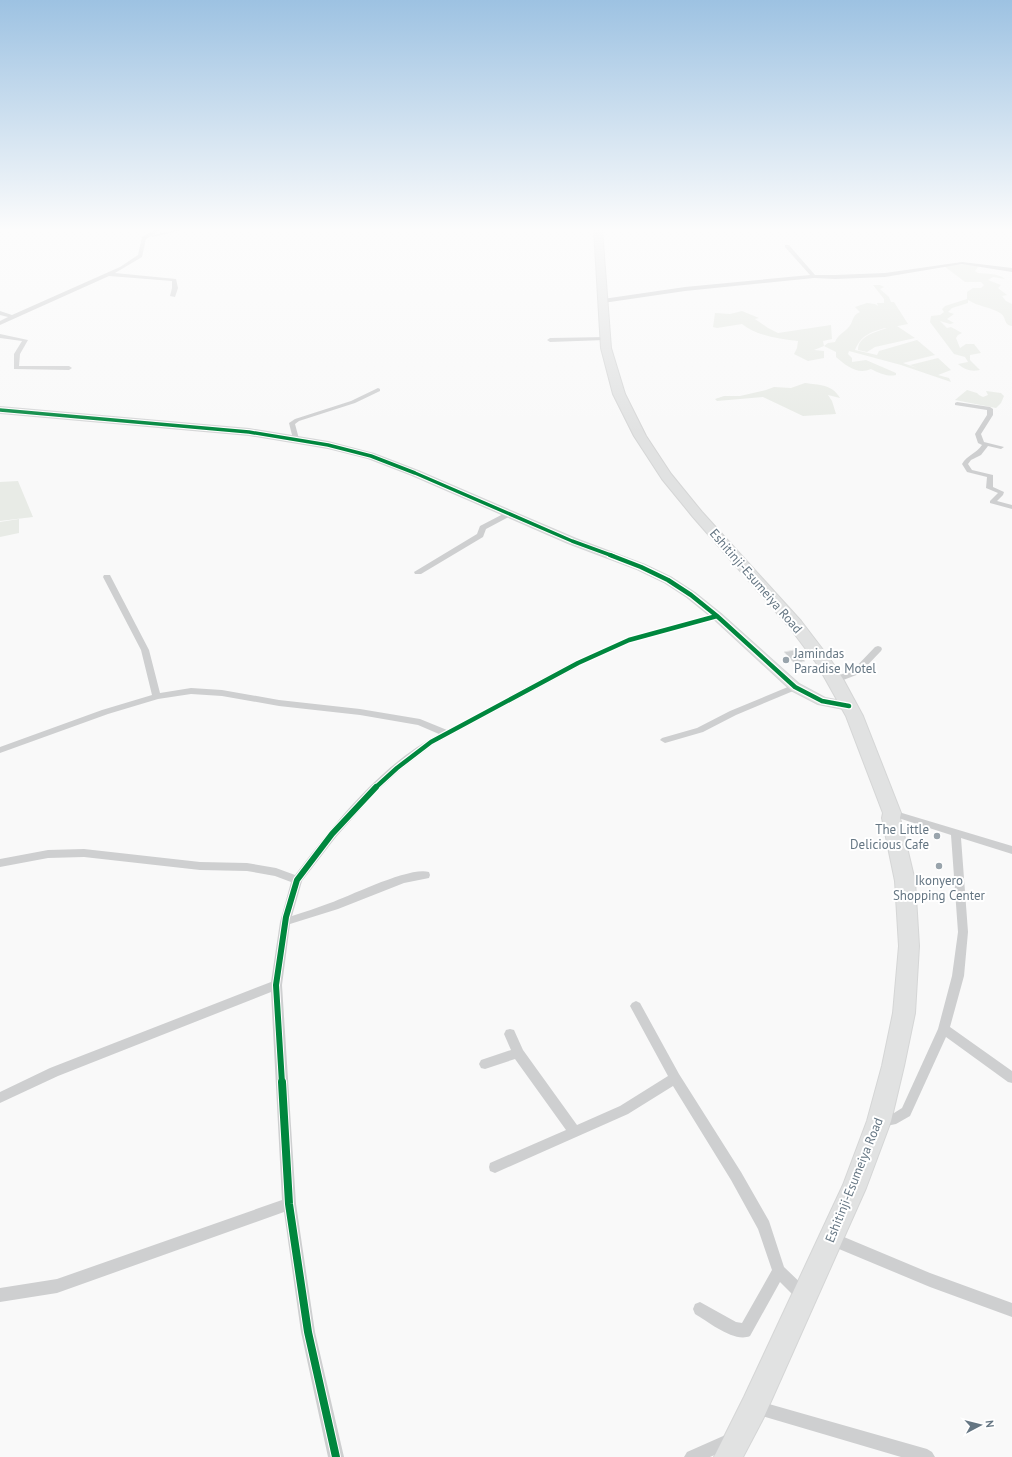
<svg xmlns="http://www.w3.org/2000/svg" width="1012" height="1457" font-family="'PT Sans',sans-serif">
  <style>
    .green { fill: #e8ebe6 }
    .building { fill: #d0d2d3; stroke: #e8e8e8 }
    .lines { fill: none; stroke-linecap: round; stroke-linejoin: round }
    .secondary-casing { stroke: #d5d6d7; stroke-width: 2 }
    .highway-casing { stroke: #d5d6d6; stroke-width: 2 }
    .street { fill: #cecfd0; fill-rule: evenodd }
    .secondary { fill: #e1e2e2; fill-rule: evenodd }
    .highway { fill: #e1e2e2; fill-rule: evenodd }
    .cycleway-far3-casing { stroke: #fff; stroke-width: 5.5 }
    .cycleway-far2-casing { stroke: #fff; stroke-width: 7 }
    .cycleway-far1-casing { stroke: #fff; stroke-width: 8 }
    .cycleway-casing { stroke: #fff; stroke-width: 10 }
    .cycleway-far3 { stroke: #00873e; stroke-width: 3.5 }
    .cycleway-far2 { stroke: #00873e; stroke-width: 4.5 }
    .cycleway-far1 { stroke: #00873e; stroke-width: 6 }
    .cycleway { stroke: #00873e; stroke-width: 8 }
    .poi-dot { fill: #99a4ac; stroke: #fff; stroke-width: 1.5 }
    .labels { text-anchor: middle; dominant-baseline: central; stroke-width: 4; stroke-linejoin: round; paint-order: stroke }
    .street-label { font-size: 13px; fill: #657683; stroke: #fff }
    .poi-label { font-size: 13px; fill: #657683; stroke: #fff; text-anchor: start }
  </style>
  <rect width="100%" height="100%" fill="#f9f9f9"/>
  <path class="green" d="M964,264l13,2 1,1 -3,4 3,2c9,1 20,0 27,6l-12,-2 -5,3 13,5 -3,3 9,7 -5,1 4,5 6,3v22c-9,-1 -5,-9 -12,-13 -9,-6 -21,-6 -32,-13v3l-16,5 -4,4 6,2 -7,5 7,4 -4,1 -10,-3 7,7 4,-1 11,6 -4,2 -2,3 4,10 6,-4h8l7,9 -11,2v5l10,10c-9,2 -15,0 -22,-6l10,-2 -3,-5 -11,-3 -24,-32 1,-6 9,-1 4,-3 -2,-3 3,-3 22,-7v-7l6,-4h8l3,-3 -3,-3h-16l-21,-16z
    M873,285h7l4,2 -4,2 9,8 2,5h3l14,22 -15,3 4,-1 18,12 -40,9 -8,5 -9,-2c0,-14 18,-18 29,-22h-2c-14,4 -24,7 -30,22l22,5 2,-4 38,-11 18,15 -32,8 14,5 -7,-3 28,-7 13,12 -13,5 11,3 2,4 -50,-17 -52,-14 -1,3 4,4v4l14,-2 30,13v2c-9,2 -17,-2 -25,-6 -13,6 -25,-3 -35,-12v-5l-12,-6 -10,4 10,1v7l-16,3 -14,-7 3,-6 1,-7c-19,-2 -41,-5 -56,-17l-25,4 -4,-1 2,-14 15,1 12,-3 17,7 -4,1 13,9 10,5 53,-8 1,14 -9,2 1,5 4,-3 7,-1c3,-7 8,-9 13,-14 6,-6 3,-12 12,-16l-5,-5 12,-4 8,1 3,2 -1,-3h7v-4z
    M805,383c14,2 27,1 35,15l-12,-3 4,6 4,13 -33,2 -40,-19 -46,4 -2,-2 9,-3h16l26,-6 8,-3 17,1z
    M967,390l10,3 2,2 4,2 5,-2 -2,-4 15,2 3,3 -3,7 -5,5 -41,-8z
    M18,481l15,36 -33,4v-39z
    M19,519v14l-19,4v-15z"/>
  <path class="building" d="M794,650l11,11 -10,3 -11,-12z"/>
  <g class="lines">
    <g class="secondary-casing">
      <path id="secondary" d="M0,407l249,22 79,13 46,12 44,17 158,68 69,26 27,13 23,15 26,21 78,70 26,14 28,5 2,3 -2,3 -4,1 -31,-6 -27,-14 -78,-72 -26,-21 -23,-15 -27,-13 -69,-26 -156,-68 -44,-17 -40,-10 -79,-13 -249,-22z"/>
    </g>
    <g class="highway-casing">
      <path id="highway" d="M594,229h8l9,119 14,46 21,42 25,38 31,38 99,109 29,38 13,20 20,37 38,97 -1,5 15,63 4,65 -4,67 -11,53 -13,55 -25,67 -102,229 -21,40h-29l30,-60 99,-212 24,-64 15,-55 11,-53 6,-67 -4,-65 -13,-63 1,-5 -37,-97 -29,-52 -27,-36 -97,-111 -31,-38 -28,-43 -21,-42 -12,-46z"/>
    </g>
    <path class="street" d="M156,229h5l-8,6 27,-6h7l-34,8 -2,-1 -5,3 -4,18 -27,16 61,6 2,9 -3,9 -5,-1 2,-8v-7l-63,-5 -109,49v-4l8,-4 -8,-2v-4l12,4 108,-48 18,-12 4,-18z
      M785,245h4l26,30h20l50,-2 77,-11 50,6v4l-50,-8 -77,13 -50,2 -21,-1 -129,13 -82,12 -3,-2 3,-2 82,-12 125,-12 -25,-28z
      M0,334l28,6 -8,14 -1,12h50l3,2 -3,2 -55,-1v-15l8,-13 -22,-3z
      M607,337v2l-2,1 -55,2 -3,-2 3,-2z
      M378,388l2,1v2l-25,12 -56,18 -4,3 4,15 -3,2 -3,-2 -4,-16 6,-4 56,-18z
      M957,402l33,5 3,2v6l-12,19 3,8 20,5 -3,2 -13,-3 -7,9 -10,5 -3,4 4,6 21,5v12l11,5 -1,3 -6,6 15,4v4l-22,-6v-2l8,-8 -12,-5 1,-11 -20,-5 -5,-8c5,-9 14,-10 20,-19l-4,-2 -3,-9 12,-19v-5l-32,-5v-2z
      M507,512h6l1,2 -28,15 -3,8 -62,37h-6l-1,-2 63,-38 3,-8z
      M104,575h6l1,2 38,73 11,43 31,-5 31,2 57,10 81,9 60,10 27,11 128,-69 51,-23 91,-24 4,2 -1,2 -88,24 -51,23 -147,79 -34,26 -25,23 -39,44 -34,44 -10,35c12,-4 25,-8 38,-13 20,-7 80,-37 99,-31l1,3 -1,3 -25,5 -66,26 -48,15 -8,61 14,219 19,128 29,125h-16l-27,-125 -17,-120 -227,81 -57,9v-14l57,-9 225,-79 -11,-208 -213,84 -58,27v-11l50,-24 221,-86 9,-60 11,-40 -16,-6 -28,-5 -47,-1 -116,-13 -36,1 -48,9v-8l48,-9 36,-1 116,13 47,1 29,5 19,7c40,-52 85,-110 144,-141l-21,-9 -58,-10 -81,-9 -57,-10 -31,-2 -33,5 -50,15 -108,39v-6l102,-37 50,-15 -11,-45 -38,-73z
      M878,646l3,1 1,2 -1,2 -22,23 -21,8h-6l-1,-2 1,-2 21,-8 22,-23z
      M795,684l3,1 1,2 -1,2 -62,26 -33,17 -38,11 -5,-3 2,-2 35,-10 33,-17z
      M892,810l120,36v8l-51,-16 7,94 -4,44 -14,51 62,44v12l-4,-1 -62,-45 -36,79 -14,8 -15,3 -4,-2 -2,-4 2,-4 17,-4 8,-5 36,-79 14,-53 6,-44 -7,-97 -62,-20 -2,-2 2,-2z
      M636,1001l4,2 39,71 62,98 28,49 15,46 25,24 2,5 -2,5 -5,2 -5,-2 -19,-19 -30,54c-16,7 -41,-14 -55,-22l-2,-5 2,-5 5,-2 36,20 6,1 30,-53 -14,-41 -27,-49 -58,-94 -45,28 -133,59 -5,-2 -1,-4 1,-4 76,-33 -51,-71 -30,10 -4,-1 -2,-4 2,-4 30,-10 -7,-16 2,-4 4,-1 4,1 9,20 54,75 43,-19 48,-30 -38,-70 2,-3z
      M832,1232l98,41 82,30v14l-82,-30 -103,-43 -2,-5 2,-5z
      M755,1400l172,49 5,3 3,5h-34l-146,-43 -5,-2 -2,-5 2,-5z
      M730,1433l5,3 3,5 -3,5 -25,11h-26l3,-5z"/>
    <use href="#secondary" class="secondary"/>
    <use href="#highway" class="highway"/>
    <g class="cycleway-far3-casing">
      <path id="cycleway-far3" d="M0,410l249,22 79,13 43,11 44,17 157,68 41,15"/>
    </g>
    <g class="cycleway-far2-casing">
      <path id="cycleway-far2" d="M610,555l31,12 27,13 23,15 26,21 78,71 27,14 27,5
        M375,788l22,-20 34,-26 147,-79 51,-23 88,-24"/>
    </g>
    <g class="cycleway-far1-casing">
      <path id="cycleway-far1" d="M282,1083l-6,-98 10,-68 11,-37 35,-46 44,-47"/>
    </g>
    <g class="cycleway-casing">
      <path id="cycleway" d="M282,1082l7,122 19,128 28,125"/>
    </g>
    <use href="#cycleway-far3" class="cycleway-far3"/>
    <use href="#cycleway-far2" class="cycleway-far2"/>
    <use href="#cycleway-far1" class="cycleway-far1"/>
    <use href="#cycleway" class="cycleway"/>
  </g>
  <linearGradient id="sky" x2="0" y2="1"><stop stop-color="#9dc2e2"/><stop offset="0.53" stop-color="#fcfcfc"/><stop offset="1" stop-color="#fcfcfc" stop-opacity="0"/></linearGradient>
  <rect width="1012" height="433" fill="url(#sky)"/>
  <g class="poi-dot">
    <circle cx="786" cy="660" r="4"/>
    <circle cx="937" cy="836" r="4"/>
    <circle cx="939" cy="866" r="4"/>
  </g>
  <g class="labels">
    <g class="street-label">
      <text transform="translate(756 581) rotate(49)">Eshitinji-Esumeiya Road</text>
      <text transform="translate(854 1180) rotate(-68)">Eshitinji-Esumeiya Road</text>
    </g>
    <g class="poi-label">
      <text x="794" y="653">Jamindas<tspan x="794" dy="15">Paradise Motel</tspan></text>
      <text x="929" y="829" text-anchor="end">The Little<tspan x="929" dy="15">Delicious Cafe</tspan></text>
      <text x="939" y="880" text-anchor="middle">Ikonyero<tspan x="939" dy="15">Shopping Center</tspan></text>
    </g>
  </g>
  <g transform="translate(980 1425) rotate(83)" stroke="#ffffff" stroke-width="3" paint-order="stroke">
  <path d="M0-3L7 15L0 10L-7 15Z" fill="#657683"/>
  <text y="-6" font-size="11" font-weight="bold" text-anchor="middle" fill="#657683">N</text>
  </g>
</svg>
